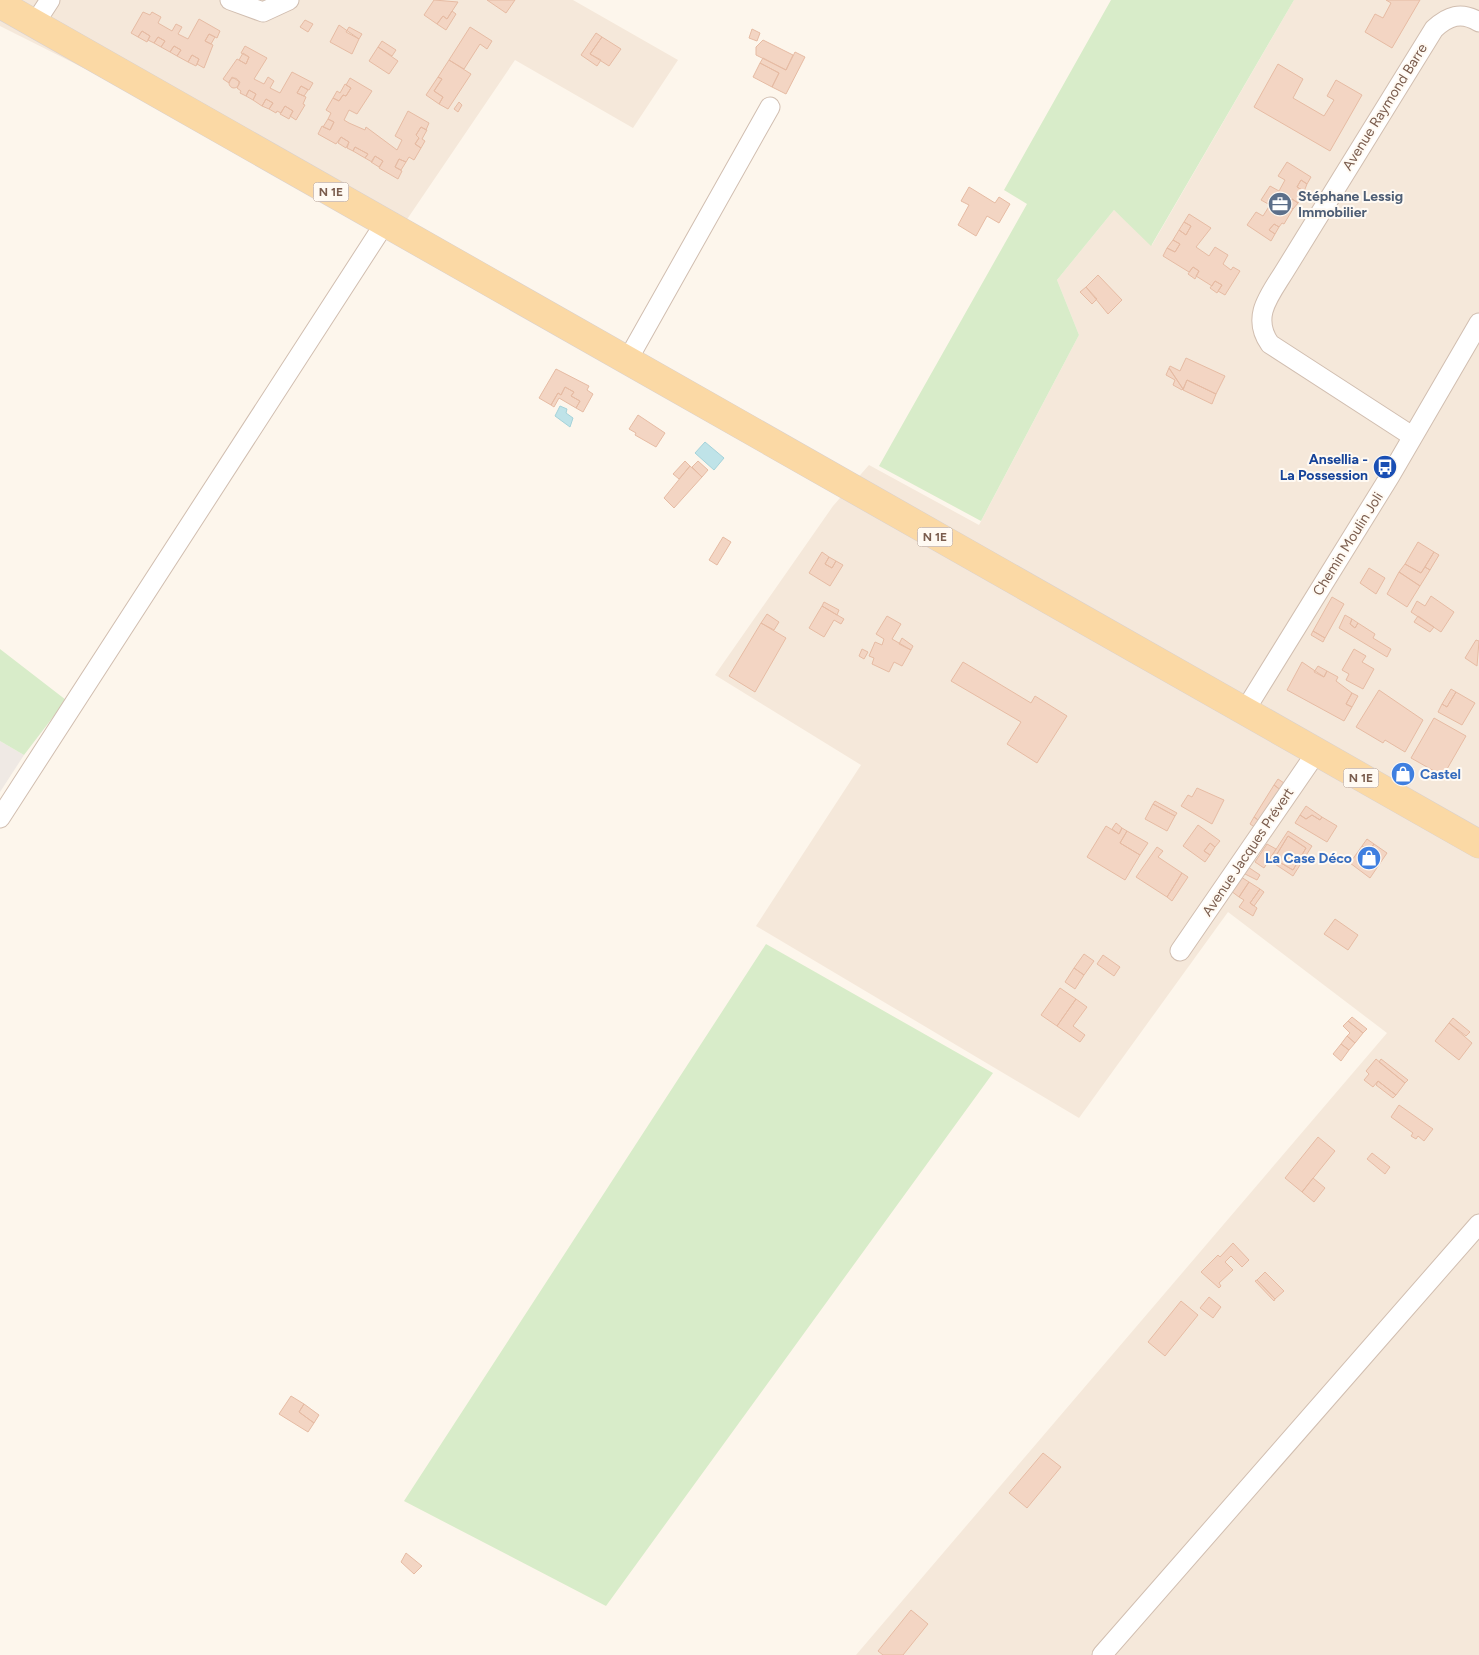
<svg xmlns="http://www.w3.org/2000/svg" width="1479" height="1655" font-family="Figtree,sans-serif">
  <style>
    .residential { fill: #f5e8da }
    .industrial { fill: #efe9e4 }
    .green { fill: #d8ecc9 }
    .water { fill: #bfe3e8; stroke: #a5d3da }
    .building { fill: #f3d5c3; stroke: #e6bba3; fill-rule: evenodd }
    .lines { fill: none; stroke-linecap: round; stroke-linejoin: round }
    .minor-casing { stroke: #d1beb0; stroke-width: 21 }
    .primary-casing { stroke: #dad1cd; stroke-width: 29 }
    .minor { stroke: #fff; stroke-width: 19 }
    .primary { stroke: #fbd9a5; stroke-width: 28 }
    .labels { text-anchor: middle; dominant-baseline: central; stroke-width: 4; stroke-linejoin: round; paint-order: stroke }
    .shield { fill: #fffaf3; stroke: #a28b7f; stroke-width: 1 }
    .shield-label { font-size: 12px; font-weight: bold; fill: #7a5c4d }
    .street-label { font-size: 14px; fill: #7a5c4d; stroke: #fffaf3 }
    .service-label { font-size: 14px; font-weight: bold; fill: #4e5e75; stroke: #fffaf3; text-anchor: start }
    .transit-label { font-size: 14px; font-weight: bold; fill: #164399; stroke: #fffaf3; text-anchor: end }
    .shop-label { font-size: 14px; font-weight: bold; fill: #366cbe; stroke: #fffaf3; text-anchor: start }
  </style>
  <rect width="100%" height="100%" fill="#fdf6ec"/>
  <path class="residential" d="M0,0h573l105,60 -45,68 -118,-68 -122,180 -208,-121 -185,-93z
    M1294,0h185v1655h-623l531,-622 -159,-121 -149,206 -323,-192 105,-161 -146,-90 118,-169 36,-41 110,60 100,-190 -22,-55 57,-70 38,35z"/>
  <path class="industrial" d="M0,741l24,14 -24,37z"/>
  <path class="green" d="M1111,0h183l-143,246 -37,-36 -57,70 22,55 -98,186 -102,-55 148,-262 -23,-14z
    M0,649l66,51 -42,55 -24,-14z
    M766,944l227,129 -387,533 -202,-105z"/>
  <path class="water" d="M560,406l7,3 -1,4 7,5 -3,9 -15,-11z
    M705,442l19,16 -10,12 -19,-17z"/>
  <path class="building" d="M434,0l24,2 -11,17 -4,-3 -6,8 -13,-9z
    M487,0h28l-9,13z
    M1386,0h34l-28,48 -27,-16 10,-18 8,4 8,-15z
    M452,11l4,3 -10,16 -9,-6 6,-8 4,3z
    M143,12l7,3 2,-3 9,5 -3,6 14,8 4,-7 6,3 -4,7 10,5 11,-20 21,12 -3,7 -8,-4 -4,7 8,4 -9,23 -7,-4 2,-5 -7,-4 -4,7 -11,-6 4,-6 -7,-4 -4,6 -9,-5 4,-6 -7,-4 -4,6 -6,-3 2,-4 -8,-5 -4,6 -7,-4z
    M305,20l8,4 -5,8 -8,-5z
    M339,25l20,14 -7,15 -22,-12z
    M349,27l13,7 -3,5 -13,-7z
    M470,27l22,14 -5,8 -7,-5 -16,25 -15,-9z
    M752,29l8,4 -3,8 -8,-3z
    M142,31l8,5 -3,6 -9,-5z
    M596,33l6,4 -12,17 11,6 -4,6 -16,-11z
    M209,34l6,3 -4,7 -6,-3z
    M158,37l7,4 -4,6 -7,-4z
    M602,37l19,12 -12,17 -19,-12z
    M763,40l30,15 -7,15 -30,-15v-8z
    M382,41l14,9 -4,6 -14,-9z
    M174,46l7,4 -4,6 -7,-4z
    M245,46l22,12 -13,21 10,5 4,-7 6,4 -4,7 10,5 12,-21 21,11 -4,7 -8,-4 -4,7 9,4 -3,7 2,1 -9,15 -6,-4 3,-5 -8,-5 -4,7 -4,-2 -1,2 -7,-4 4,-6 -7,-4 -4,7 -9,-6 3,-6 -7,-4 -3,6 -6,-3 1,-2 -4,-3 3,-6 -8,-5 -3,6 -6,-4 14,-20 9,5 3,-7 -8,-4z
    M378,47l20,14 -9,13 -20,-13z
    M795,52l10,5 -19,37 -14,-7 7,-14 -19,-10 3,-5 23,12z
    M243,53l6,4 -3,7 -7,-4z
    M192,55l7,4 -3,7 -8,-4z
    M449,60l22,14 -23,35 -9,-5 4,-7 -9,-6 8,-12 -4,-2z
    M760,63l19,10 -7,14 -19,-10z
    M1278,64l25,15 -10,19 31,18 10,-16 -7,-4 9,-16 26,15 -32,56 -76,-44z
    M438,77l4,2 -8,12 9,6 -4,7 -13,-9z
    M350,78l22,13 -15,23 -8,-4 -5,10 5,3 16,7 1,-3 31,23 5,-10 -7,-4 13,-25 21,12 -3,7 -5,-3 -5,8 3,3 -4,6 6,4 -7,12 -5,-3 -3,5 -7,-3 -4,8 7,4 -4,8 -19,-11 4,-7 -8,-5 -3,6 -7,-4 3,-4 -13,-7 -2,4 -6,-3 2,-6 -8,-5 -5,7 -18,-10 4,-8 8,4 4,-8 -6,-3 3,-6 -5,-3 7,-12 6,3 4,-6 3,1 5,-8 -5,-3z
    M229 83a5 5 0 1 1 10 0a5 5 0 1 1-10 0Z
    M345,84l6,4 -5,8 -3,-1 -4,6 -6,-3 4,-7 3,2z
    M301,86l7,4 -4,6 -7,-3z
    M249,90l7,4 -3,6 -7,-4z
    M266,99l7,4 -4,6 -7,-3z
    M459,102l3,3 -4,7 -4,-3z
    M285,106l8,5 -4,8 -9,-5z
    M328,119l6,3 -4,8 -7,-3z
    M421,127l6,3 -5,9 3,2 -4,7 -6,-4 4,-6 -3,-3z
    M341,137l8,5 -3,6 -8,-5z
    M355,147l13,7 -3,4 -12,-7z
    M375,156l8,5 -4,6 -8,-5z
    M399,159l7,3 -5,8 -6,-3z
    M1287,162l24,15 -4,7 -6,-4 -4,7 5,3 -2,5 2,1 -4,7 -6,-4 -4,7 5,3 -9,15 -2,-1 -3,4 -5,-3 -5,6 6,4 -4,7 -24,-16 9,-13 7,4 7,-11 -9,-5 9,-14 9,5 6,-11 -7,-4z
    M1301,180l6,4 -4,10 -1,-4 -5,-3z
    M969,187l26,16 4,-6 11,7 -11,19 -12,-7 -11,20 -18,-11 11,-20 -8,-4z
    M1292,199l6,4 -5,6 -5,-3z
    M1189,214l22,14 -15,19 13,9 6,-9 13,8 -5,9 8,6 2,-3 7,4 -15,24 -7,-4 4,-6 -7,-4 -3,5 -16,-10 3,-5 -6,-4 -4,5 -26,-16 4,-8 8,4 5,-8 -7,-4 6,-10 7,5 5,-9 -7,-4z
    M1184,222l7,4 -5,9 -7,-5z
    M1274,224l5,3 -4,7 -6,-4z
    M1173,240l7,4 -5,8 -8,-4z
    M1193,267l6,4 -4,8 -7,-5z
    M1098,275l24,25 -14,14 -22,-27z
    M1215,281l7,4 -5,8 -7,-5z
    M1086,287l11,12 -5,5 -12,-12z
    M1186,358l39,18 -9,18 -29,-14 -4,9 -14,-21 1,-2 10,5z
    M1169,368l14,21 -1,1 -9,-5 2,-5 -9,-5z
    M556,369l33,17 -2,4 6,4 -10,18 -7,-4 4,-7 -9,-5 3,-4 -9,-5 -4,8 -3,-2 -7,12 -12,-7z
    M1187,380l29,14 -4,10 -29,-14z
    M565,387l9,5 -3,4 9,5 -4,7 -17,-10 -5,9 -3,-2 7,-12 3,2z
    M638,415l27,18 -9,14 -21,-12 1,-2 -7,-4z
    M685,461l5,5 -11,13 -6,-5z
    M698,461l10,9 -6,7 -10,-10z
    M690,466l12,11 -28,31 -10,-10z
    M723,537l8,5 -14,23 -8,-5z
    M1418,542l16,10 -13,21 -16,-9z
    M822,552l7,5 -4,7 7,4 4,-7 7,4 -13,21 -21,-13z
    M1434,552l5,3 -9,15 -5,-3z
    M829,557l7,4 -4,7 -7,-4z
    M1405,564l16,9 4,-6 5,3 -10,16 -21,-14z
    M1369,568l16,10 -9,16 -16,-11z
    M1399,572l21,14 -13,21 -20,-13z
    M1431,596l23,16 -13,20 -30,-20 6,-11 8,5z
    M1332,597l12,7 -19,34 -12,-7z
    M824,602l15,8 -2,5 -15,-9z
    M822,606l22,13 -3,5 -7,-4 -10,17 -15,-9z
    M767,614l12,8 -5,8 -13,-7z
    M1345,615l7,4 -2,5 5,4 3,-5 17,11 -2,4 18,11 -4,8 -48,-29z
    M887,616l14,8 -9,15 19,11 -9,16 -8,-4 -5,10 -17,-8 2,-6 -5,-2 6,-14 7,3 2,-6 -8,-5z
    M1418,616l16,11 -4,5 -16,-10z
    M1352,619l6,4 -3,5 -5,-4z
    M761,623l25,15 -31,54 -26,-16z
    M1313,631l12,7 -2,4 -12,-7z
    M902,638l11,8 -2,4 -12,-6z
    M1476,640l3,1 -2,25 -12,-8z
    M862,649l6,3 -4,7 -5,-3z
    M1354,649l12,7 -4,6 12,7 -11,20 -17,-9 3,-6 -7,-4z
    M963,662l68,41 4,-7 32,20 -30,47 -30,-19 14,-22 -70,-41z
    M1302,662l22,15 3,-6 11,6 -2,4 16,12 -6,11 6,3 -8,14 -57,-31z
    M1318,666l9,5 -3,6 -10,-5z
    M1451,689l5,3 -9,15 -5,-3z
    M1379,690l44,30 -18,32 -20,-12 -2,3 -27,-16z
    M1456,692l19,11 -13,22 -24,-13 4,-8 5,3z
    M1352,693l6,3 -6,11 -6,-3z
    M1434,718l32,18 -23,40 -32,-18z
    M1278,779l9,6 -5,6 -8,-6z
    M1274,785l8,6 -21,31 -7,-5z
    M1197,788l27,12 -12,24 -31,-18 7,-11 4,2z
    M1155,801l22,12 -2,3 -22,-12z
    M1153,804l22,12 -8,15 -22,-12z
    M1306,806l16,11 -2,3 -8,-5 -6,4 -6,-4z
    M1300,815l6,4 6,-4 8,5 2,-3 15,9 -10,16 -32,-19z
    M1254,817l7,5 -5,6 -6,-4z
    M1116,823l6,5 -3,6 -7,-5z
    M1198,825l22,16 -5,6 -5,-4 -6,8 6,4 -5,7 -22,-16z
    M1106,826l13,8 3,-6 5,3 -7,12 20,12 -15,25 -38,-23z
    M1127,831l21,12 -8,12 -20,-12z
    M1288,831l24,15 -19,30 -24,-16zM1288,836l18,12 -13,22 -19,-11z
    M1288,836l18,12 -13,22 -19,-11z
    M1367,839l7,5 -5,7 -7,-5z
    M1210,843l5,4 -5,8 -6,-4z
    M1267,844l9,5 -12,19 -9,-6z
    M1374,844l13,9 -17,25 -20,-15 12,-17 7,5z
    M1157,847l6,4 -5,6 24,16 -15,24 -31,-20z
    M1248,867l12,8 -3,5 -14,-7z
    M1182,873l6,4 -16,24 -5,-4z
    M1241,877l8,5 -10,15 -8,-6z
    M1249,882l11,7 -10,14 7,5 -4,8 -14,-9 5,-7 -5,-3z
    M1260,889l4,3 -10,14 -4,-3z
    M1335,919l23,16 -10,15 -24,-16z
    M1084,954l10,7 -10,14 -10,-7z
    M1103,955l17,12 -6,9 -17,-12z
    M1074,968l10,7 -9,14 -10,-7z
    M1060,988l16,11 -19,27 -16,-11z
    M1076,999l11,8 -14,19 12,9 -5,7 -23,-16z
    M1352,1017l15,12 -4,4 -15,-12z
    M1453,1018l17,14 -4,4 -17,-13z
    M1348,1021l15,12 -8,10 -8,-7 3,-3 -7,-7z
    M1449,1023l23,20 -13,17 -24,-19z
    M1347,1036l8,7 -6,7 -8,-6z
    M1341,1044l8,6 -8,11 -8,-7z
    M1376,1059l29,24 -9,12 -18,-14 -5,6 -9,-7 5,-6 -3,-3z
    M1381,1059l27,21 -3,3 -26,-21z
    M1378,1081l18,14 -3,3 -17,-13z
    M1399,1105l34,24 -9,12 -6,-5 -2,3 -5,-3 2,-3 -22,-16z
    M1318,1137l17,14 -33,41 -17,-14z
    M1372,1153l18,14 -5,7 -18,-15z
    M1313,1178l12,10 -11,14 -12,-10z
    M1233,1243l16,17 -7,7 -11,-11 -6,6 8,8 -14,13 2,3 -2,2 -18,-16 17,-17 2,2z
    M1265,1272l19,19 -9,8 -18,-19z
    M1257,1280l18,19 -1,2 -19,-20z
    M1209,1297l12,10 -8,11 -13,-10z
    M1181,1301l17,14 -33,41 -17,-14z
    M291,1396l13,8 -5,8 15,11 -6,9 -29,-18z
    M304,1404l15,11 -5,8 -15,-11z
    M1043,1453l18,14 -34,41 -18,-15z
    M406,1553l16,13 -8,8 -13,-12z
    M911,1610l17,14 -25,31h-20l-5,-4z"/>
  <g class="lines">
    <g class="minor-casing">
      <path id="minor" d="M230,0l33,12 26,-12
        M35,23l15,-23
        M627,361l143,-254
        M1412,436l-142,-92c-19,-27 -1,-48 14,-72l150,-243c14,-13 27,-18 45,-7
        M1244,712l146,-236 89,-153
        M0,818l385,-595
        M1180,951l136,-198
        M1102,1655l377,-431"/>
    </g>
    <g class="primary-casing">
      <path id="primary" d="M0,4l1479,840"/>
    </g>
    <use href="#minor" class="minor"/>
    <use href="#primary" class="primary"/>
  </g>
  <defs>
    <g id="office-disc" transform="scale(1.25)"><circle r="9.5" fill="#5c6f8a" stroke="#fffaf3"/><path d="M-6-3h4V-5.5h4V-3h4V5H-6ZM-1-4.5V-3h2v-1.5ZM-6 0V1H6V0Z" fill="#fff"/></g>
    <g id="bus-disc" transform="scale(1.25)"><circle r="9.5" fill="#1a4fb4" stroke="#fffaf3"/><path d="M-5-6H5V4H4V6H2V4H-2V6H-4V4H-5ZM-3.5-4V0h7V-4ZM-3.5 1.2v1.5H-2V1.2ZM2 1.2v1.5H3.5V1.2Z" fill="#fff"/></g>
    <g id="shop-disc" transform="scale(1.25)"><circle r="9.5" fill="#3f7fe0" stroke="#fffaf3"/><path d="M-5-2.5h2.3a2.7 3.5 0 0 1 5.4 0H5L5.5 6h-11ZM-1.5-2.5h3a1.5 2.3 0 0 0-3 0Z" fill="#fff"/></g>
  </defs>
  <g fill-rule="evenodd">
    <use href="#office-disc" x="1280" y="204"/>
    <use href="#bus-disc" x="1385" y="467"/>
    <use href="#shop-disc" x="1403" y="774"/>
    <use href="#shop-disc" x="1369" y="858"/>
  </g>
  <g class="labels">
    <g class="shield">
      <rect x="313.5" y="182.5" width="35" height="19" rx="4"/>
      <rect x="917.5" y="527.5" width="35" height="19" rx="4"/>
      <rect x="1343.5" y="768.5" width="35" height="19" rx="4"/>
    </g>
    <g class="shield-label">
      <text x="331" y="192">N 1E</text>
      <text x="935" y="537">N 1E</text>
      <text x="1361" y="778">N 1E</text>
    </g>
    <g class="street-label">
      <text transform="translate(1385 107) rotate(-58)">Avenue Raymond Barre</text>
      <text transform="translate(1348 544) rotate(-58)">Chemin Moulin Joli</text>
      <text transform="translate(1248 852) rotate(-56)">Avenue Jacques Prévert</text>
    </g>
    <g class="service-label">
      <text x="1298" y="196">Stéphane Lessig<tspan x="1298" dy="16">Immobilier</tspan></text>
    </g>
    <g class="transit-label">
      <text x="1368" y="459">Ansellia -<tspan x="1368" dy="16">La Possession</tspan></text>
    </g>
    <g class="shop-label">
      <text x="1420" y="774">Castel</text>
      <text x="1352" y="858" text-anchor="end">La Case Déco</text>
    </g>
  </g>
</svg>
